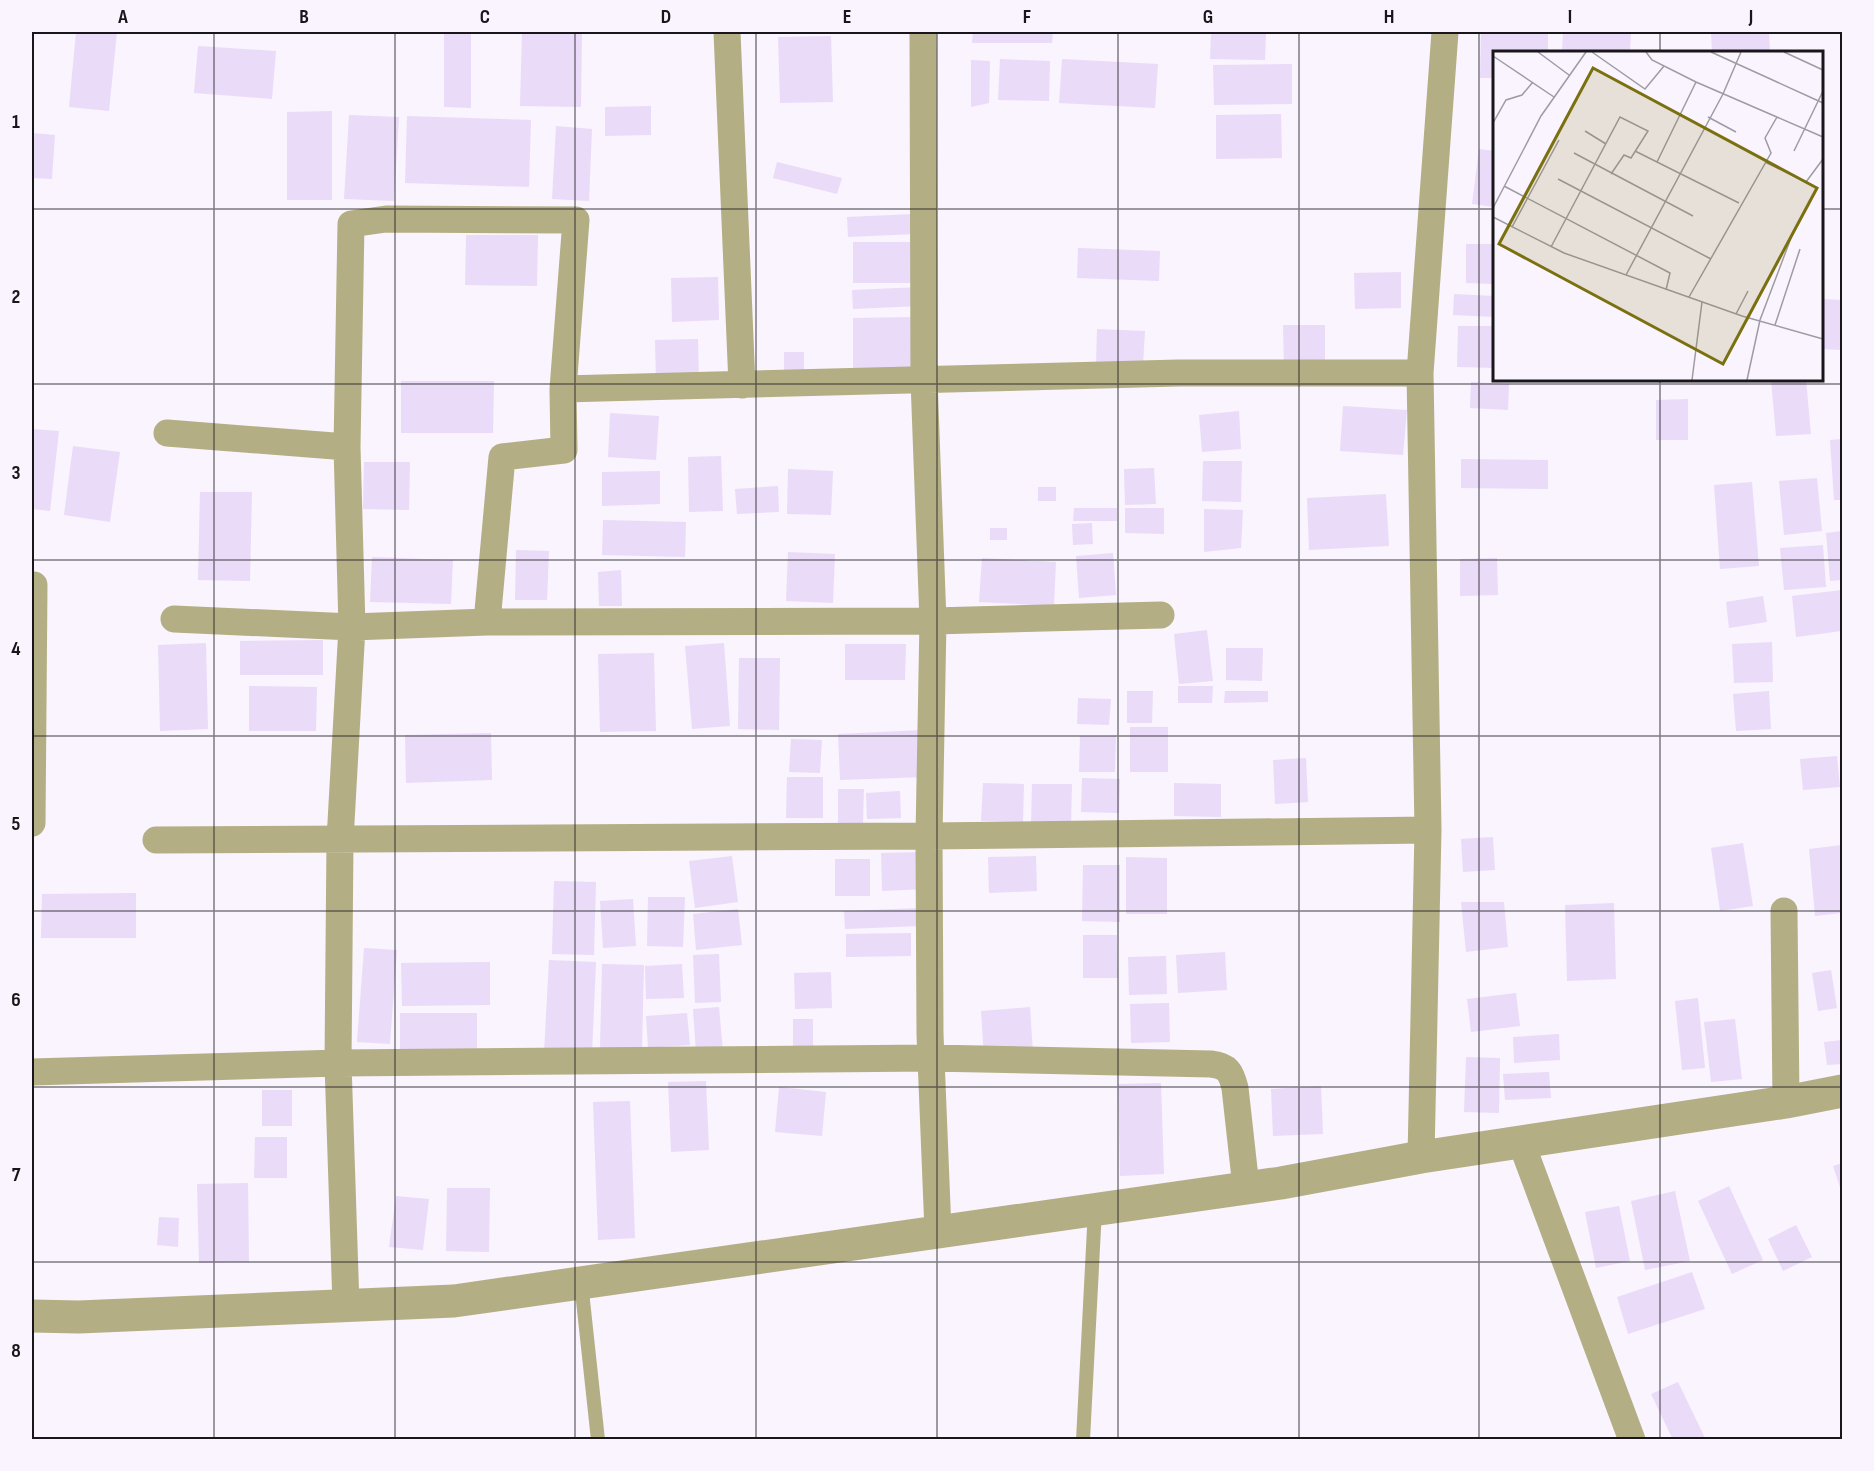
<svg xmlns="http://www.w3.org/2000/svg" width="1874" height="1471" font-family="'Sofia Sans Condensed',sans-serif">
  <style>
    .building { fill: #eadbf9 }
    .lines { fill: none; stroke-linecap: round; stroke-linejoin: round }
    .service { stroke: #b3ae83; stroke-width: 14 }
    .minor { stroke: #b3ae83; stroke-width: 27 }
    .tertiary { stroke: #b3ae83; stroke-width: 33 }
    .grid { fill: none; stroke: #19161b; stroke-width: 1.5; stroke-opacity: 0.55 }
    .inset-road { fill: none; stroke: #9f9ba3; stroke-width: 1.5 }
    .view { fill: #7a700f; fill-opacity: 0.15; stroke: #7a700f; stroke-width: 3 }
    .inset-edge { fill: none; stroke: #19161b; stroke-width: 3 }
    .neatline { fill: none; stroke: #19161b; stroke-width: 2 }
    .grid-label { font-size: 20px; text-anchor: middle; font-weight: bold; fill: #19161b }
  </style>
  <rect width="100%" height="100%" fill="#f9f4fd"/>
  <path class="building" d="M76,32h41l-8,79 -40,-4z
    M444,32h27v76l-27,-1z
    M522,32h60l-1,75 -61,-1z
    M973,32h80l-1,11h-80z
    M1211,32h55l-1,28 -55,-1z
    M1481,32h67v20h-54v26h-14z
    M1563,32h68l-1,20h-68z
    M1711,32h58l1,20h-58z
    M831,36l2,66 -53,1 -2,-66z
    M198,46l78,5 -4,48 -78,-6z
    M1000,59l50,2 -1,40 -51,-1z
    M1062,59l96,5 -3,44 -96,-5z
    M971,60l19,1 -1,42 -18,4z
    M1292,64v40l-78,1 -1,-40z
    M651,106v29l-46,1v-29z
    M332,111v89h-45v-88z
    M1281,114l1,44 -66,1v-44z
    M349,115l50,2 -5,84 -50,-2z
    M407,116l124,4 -2,67 -124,-4z
    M556,126l36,3 -3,72 -37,-2z
    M32,133l23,2 -3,44 -20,-1z
    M1479,149l15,2v56l-22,-3z
    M777,162l65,16 -5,16 -64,-16z
    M914,214l1,20 -67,3 -1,-20z
    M466,235h72l-1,51 -72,-1z
    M853,242h67l-1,41h-66z
    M1466,244h28v40l-28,-1z
    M1078,248l82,3 -1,30 -82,-3z
    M1401,272v36l-46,1 -1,-36z
    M718,277l1,43 -47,2 -1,-44z
    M920,287v19l-67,3 -1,-19z
    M1454,294l40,2v21l-41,-2z
    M1822,299l20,1v50l-20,-1z
    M917,317v61l-64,1v-61z
    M1283,325h42v44l-41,1z
    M1458,326h36v42l-37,-1z
    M1097,329l48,2 -2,33 -47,2z
    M698,339l1,42 -43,1 -1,-42z
    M784,352h20v29h-20z
    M1771,380h35l5,54 -35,2z
    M401,381h93l-1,52h-92z
    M1471,382l38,2 -1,26 -38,-2z
    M1688,399v41h-32v-40z
    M1343,406l64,4 -4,45 -63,-4z
    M1239,411l2,38 -39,3 -3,-37z
    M610,413l49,3 -3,44 -48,-3z
    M32,429l27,2 -9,80 -18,-2z
    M1842,439v61h-8l-4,-60z
    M73,446l47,6 -10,70 -46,-7z
    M721,456l2,55 -34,1 -1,-55z
    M1461,459l87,1v29l-87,-1z
    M1203,461h39l-1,41 -39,-1z
    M364,462h46l-1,48 -46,-1z
    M1154,468l2,36 -31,1 -1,-36z
    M788,469l45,2 -2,44 -44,-1z
    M660,471v33l-58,2v-34z
    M1817,478l5,53 -38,4 -5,-54z
    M1752,482l7,84 -39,3 -6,-84z
    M778,486l1,26 -42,2 -2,-25z
    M1038,487h18v14h-18z
    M200,492h52l-2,89 -52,-1z
    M1386,494l3,52 -80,4 -2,-52z
    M1074,508h43v13h-44z
    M1125,508h39v26l-39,-1z
    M1204,509l39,1 -2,38 -37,4z
    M603,520l83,2 -1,35 -83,-2z
    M1092,523l1,21 -20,1 -1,-21z
    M990,528h17v12h-17z
    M1842,531v49l-12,1 -4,-48z
    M1823,545l3,42 -42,3 -4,-42z
    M516,550l33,1 -2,49h-32z
    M788,552l47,2 -2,49 -47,-2z
    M1113,553l3,42 -37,3 -3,-42z
    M372,557l81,3 -2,44 -81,-2z
    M982,558l74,4 -2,44 -75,-4z
    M1497,558l1,37 -38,1v-37z
    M621,570l1,36h-23l-1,-34z
    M1842,590v41l-46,6 -4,-41z
    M1763,596l4,26 -38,6 -3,-26z
    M1207,630l6,51 -34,3 -5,-50z
    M323,640v35h-83v-34z
    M1772,642l1,40 -39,1 -2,-39z
    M206,643l2,86 -48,2 -2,-86z
    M724,643l6,83 -38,3 -7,-83z
    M845,644h61l-1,36h-60z
    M1226,648h37l-1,33 -36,-1z
    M654,653l2,78 -56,1 -2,-78z
    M739,658h41l-1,72 -41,-1z
    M249,686l68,1 -1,44h-67z
    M1178,686h35l-1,17h-34z
    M1127,691h26l-1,32h-25z
    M1225,691h43v11l-44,1z
    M1769,691l2,38 -35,2 -3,-37z
    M1078,698l33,1 -2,26 -32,-1z
    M1130,727h38v45h-38z
    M923,730l2,47 -85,3 -2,-46z
    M491,733l1,47 -86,3 -1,-48z
    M1080,736h36l-1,36h-36z
    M791,739l31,1 -2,33 -31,-1z
    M1837,756l3,31 -37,3 -3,-31z
    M1306,758l2,44 -33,2 -2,-44z
    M787,777h36v41h-37z
    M1082,778l38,1 -1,34 -38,-1z
    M983,783l41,1 -1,38 -42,-1z
    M1174,783l47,1v33l-47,-1z
    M1032,784h40l-1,41h-40z
    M838,789h26l-1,35 -25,-1z
    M900,791l1,27 -34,1 -1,-26z
    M1493,837l2,33 -32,2 -2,-33z
    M1743,843l10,63 -33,5 -9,-63z
    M1842,845v68l-27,3 -6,-67z
    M923,852l2,37 -43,2 -1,-38z
    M732,856l6,46 -43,6 -6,-47z
    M1036,856l1,35 -48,2 -1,-36z
    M1126,857l41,1v56h-41z
    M835,859h35v37h-35z
    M1083,865h37v57l-38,-1z
    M554,881l42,1 -2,73 -42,-1z
    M136,893v45h-95l1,-44z
    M648,897h37l-2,50 -36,-1z
    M633,899l3,47 -33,2 -3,-47z
    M1461,902h43l4,45 -42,5z
    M1614,903l2,76 -49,2 -2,-76z
    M921,908v18l-76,3 -1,-18z
    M738,909l4,36 -46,5 -3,-36z
    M911,933v23l-65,1v-23z
    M1083,935h34l1,43h-35z
    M364,948l33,2 -7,94 -33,-2z
    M1225,952l2,38 -49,3 -2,-38z
    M719,954l2,48 -26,1 -2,-48z
    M1166,956l1,38 -38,1 -1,-38z
    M549,960l47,2 -4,92 -48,-2z
    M490,962v43l-88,1 -1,-43z
    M602,964l42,1 -2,84 -42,-1z
    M682,964l2,34 -38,1 -1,-33z
    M1831,970l6,38 -19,3 -6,-38z
    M831,972l1,36 -37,1 -1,-36z
    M1516,993l4,33 -49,6 -4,-33z
    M1698,998l7,70 -23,2 -7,-69z
    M1169,1003l1,39 -39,1 -1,-39z
    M719,1007l4,44 -27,2 -3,-44z
    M1030,1007l3,46 -49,3 -3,-45z
    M400,1013h77v38h-77z
    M687,1013l3,32 -42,3 -2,-32z
    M793,1019h20v32l-20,1z
    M1735,1019l7,60 -31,3 -7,-60z
    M1559,1034l1,26 -46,3 -1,-26z
    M1842,1040v24l-15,1 -3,-23z
    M1466,1057l34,1 -1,55 -35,-1z
    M1549,1072l2,26 -46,2 -2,-26z
    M706,1081l3,69 -38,2 -3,-70z
    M1161,1083l3,91 -44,2 -2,-92z
    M1321,1086l2,48 -50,2 -2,-47z
    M779,1087l47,5 -4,44 -47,-4z
    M262,1090h30v36h-30z
    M630,1101l5,137 -37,2 -5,-138z
    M255,1137h32v41h-33z
    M1842,1163v30l-9,-27z
    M248,1183l1,79 -50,1 -2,-79z
    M1729,1186l34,74 -31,14 -34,-73z
    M447,1188h43l-1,64 -43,-1z
    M1675,1191l15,70 -45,9 -14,-69z
    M396,1196l33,3 -6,51 -34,-3z
    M1619,1206l11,55 -34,7 -11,-56z
    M159,1217l20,1 -1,29 -21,-2z
    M1796,1225l16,32 -29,14 -15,-32z
    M1692,1272l13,37 -77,25 -11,-37z
    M1678,1382l28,58h-33l-22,-46z"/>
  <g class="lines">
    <path class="service" d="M581,1282l17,158
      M1083,1440l12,-231"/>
    <path class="minor" d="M727,32l15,353
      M923,32l1,348 9,241 -4,215 1,198 8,197
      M563,389l616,-16h241
      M167,433l180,14
      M174,619l178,8 135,-5 446,-1 228,-6
      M32,823l2,-238
      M156,840l773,-4 499,-6
      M1784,911l2,191
      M32,1072l306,-9 593,-5 280,6c17,2 20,8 24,24l11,99
      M1521,1142l111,298
      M1421,1157l7,-327 -8,-457 25,-341
      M346,1306l-8,-243 2,-223 12,-213 -5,-180 4,-223 35,-5 190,1 -13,169 1,61 -62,7 -15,165"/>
    <path class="tertiary" d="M32,1316l47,1 375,-16 827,-118 140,-26 365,-55 56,-11"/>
  </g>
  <path class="grid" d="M214,32v1408M395,32v1408M575,32v1408M756,32v1408M937,32v1408M1118,32v1408M1299,32v1408M1479,32v1408M1660,32v20M32,209h1462M1822,209h20M1660,380v1060M32,384h1810M32,560h1810M32,736h1810M32,911h1810M32,1087h1810M32,1262h1810"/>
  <g transform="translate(1493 51)">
    <rect width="330" height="330" fill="#f9f4fd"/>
    <path class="inset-road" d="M45,1l31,23M99,1l53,37 19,-23M153,1l6,8 44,22 127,55M218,1l112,51M291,1l39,18M0,5l61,41M215,66l28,15M0,72l13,-23 16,-5 11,-13M92,80l21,13M142,100l104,52M301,100l29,-60M81,102l119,63M164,111l39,-80M272,111l41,20 17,-23M65,128l153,80M11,135l166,87 -4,17M0,157l48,-92 45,-64M0,166l71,36 178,63 81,23M19,176l47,-87M58,196l69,-130 28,14 -17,27 -7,-3 -13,19M133,224l97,-181 18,-42M196,246l82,-144 -6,-15 12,-21M243,263l12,-23M282,274l25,-76M199,329l10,-78M254,329l13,-60 34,-90"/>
    <path class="view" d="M100,17l224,120 -94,176 -224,-120z"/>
    <rect width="330" height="330" class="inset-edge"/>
  </g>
  <rect width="1874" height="1471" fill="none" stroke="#f9f4fd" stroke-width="66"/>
  <rect x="33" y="33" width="1808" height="1405" class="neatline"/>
  <g class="grid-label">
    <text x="123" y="23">A</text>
    <text x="304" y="23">B</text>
    <text x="485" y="23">C</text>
    <text x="666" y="23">D</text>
    <text x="847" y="23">E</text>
    <text x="1027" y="23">F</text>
    <text x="1208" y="23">G</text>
    <text x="1389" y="23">H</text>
    <text x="1570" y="23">I</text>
    <text x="1751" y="23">J</text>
    <text x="16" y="128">1</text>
    <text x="16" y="303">2</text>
    <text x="16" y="479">3</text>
    <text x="16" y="655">4</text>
    <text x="16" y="830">5</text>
    <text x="16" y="1006">6</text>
    <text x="16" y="1181">7</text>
    <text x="16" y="1357">8</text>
  </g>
</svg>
